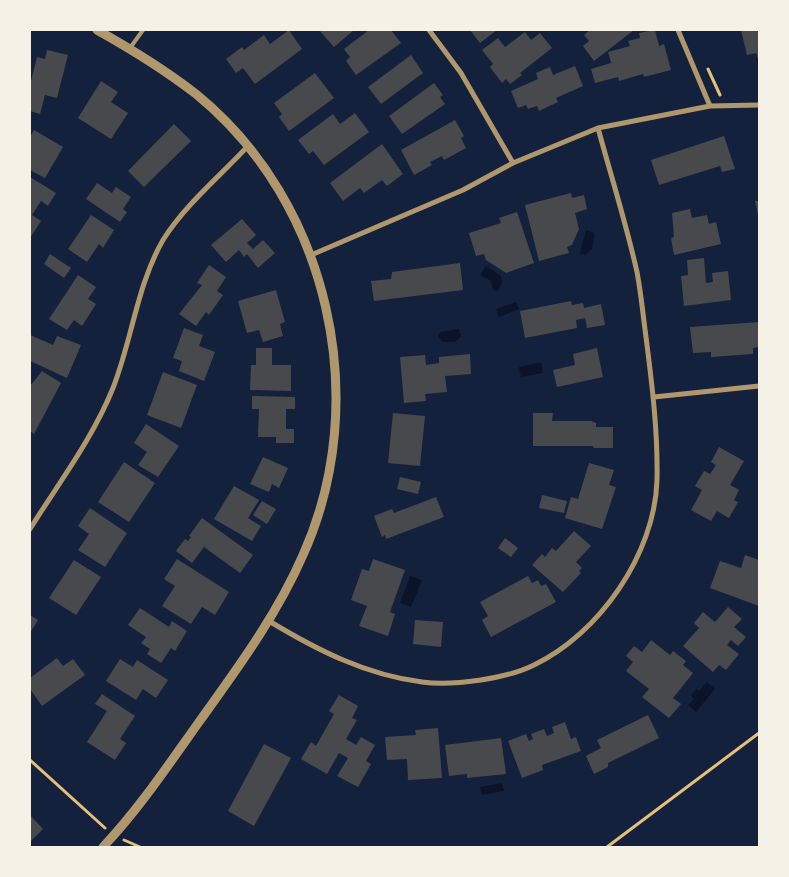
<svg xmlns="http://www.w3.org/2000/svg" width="789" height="877" font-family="'IBM Plex Sans',sans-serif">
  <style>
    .water { fill: #0b132b }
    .building { fill: #48494c }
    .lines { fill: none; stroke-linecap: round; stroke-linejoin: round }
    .path { stroke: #e5c07b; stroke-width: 3 }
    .service { stroke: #b1986c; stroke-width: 4 }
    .minor { stroke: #b1986c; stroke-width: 5 }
    .tertiary { stroke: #b1986c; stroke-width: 9 }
  </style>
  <rect width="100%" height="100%" fill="#14213d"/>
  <path class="water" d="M586,230l9,3 -3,16 -7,6 -5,-2z
    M486,266l15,10 1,6 -4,9 -5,-1 -2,-9 -11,-6z
    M516,302l3,7 -20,8 -3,-8z
    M459,329l2,8 -6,5h-12l-5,-6 2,-4z
    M541,362l2,11 -22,4 -2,-10z
    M410,576l12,4 -11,27 -11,-4z
    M707,682l8,7 -19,23 -8,-7 6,-6 -3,-3 5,-7 3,2z
    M502,783l2,8 -22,4 -2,-8z"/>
  <path class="building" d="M289,30l13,19 -47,35 -12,-16 -7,5 -10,-14 16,-12 2,3 20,-15 6,9z
    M319,30h35l-20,17z
    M369,30h22l10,13 -45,32 -10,-14 4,-4 -6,-8z
    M470,30h27l-17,13z
    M590,30h44l-40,31 -11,-15 6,-5 -5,-6z
    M655,30l4,16 5,-2 7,26 -27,7 -1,-3 -24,7 -1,-4 -23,6 -4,-14 20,-6 -3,-11 22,-6 -2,-5 12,-3 -1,-5z
    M741,30h18v32l-3,-9 -9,2z
    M525,32l6,8 9,-7 12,15 -32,25 2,2 -12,9 -4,-5 -4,4 -12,-16 3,-3 -11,-14 16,-12 7,9z
    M47,50l21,5 -11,43 -12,-3 -5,19 -10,-3v-26l7,-28 8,2z
    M411,55l12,18 -42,31 -13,-17z
    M575,66l8,20 -27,12 2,4 -19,9 -2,-5 -9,3 -2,-4 -8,3 -7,-17 27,-12 -2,-6 14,-6 3,8z
    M315,73l19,25 -45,33 -10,-14 3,-3 -8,-11z
    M101,81l17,11 -7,10 17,11 -17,26 -33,-21z
    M434,83l9,12 -3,2 5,7 -43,30 -13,-18z
    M355,113l14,19 -45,33 -11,-14 -4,3 -11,-14 35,-26 7,10z
    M455,120l9,16 -3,2 5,10 -22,12 -2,-4 -12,6 2,3 -18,10 -13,-25z
    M174,124l17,17 -47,46 -16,-16z
    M34,130l29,17 -18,31 -15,-8v-33z
    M724,136l11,33 -13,3 -2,-6 -61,19 -8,-25z
    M382,144l21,30 -16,12 -5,-6 -18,13 -4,-5 -17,13 -13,-18z
    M30,177l26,16 -8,13 -7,-5 -9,14 9,6 -11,17z
    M97,183l15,10 4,-6 15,10 -8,12 4,3 -7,10 -34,-23z
    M571,193l1,5 12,-3 3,14 -12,4 4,16 -7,16 -5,2 2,6 -30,8 -14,-56z
    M755,201h4v14h-1z
    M690,209l2,9 15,-3 2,9 7,-2 5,22 -47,11 -3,-17 3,-1 -2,-24z
    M517,212l17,51 -28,10 -20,-13 -2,-6 -8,2 -7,-23 32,-10 -2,-5z
    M91,215l23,15 -11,18 -4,-4 -12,18 -19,-13z
    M242,219l14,16 -9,8 6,6 10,-9 12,13 -17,15 -11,-14 -3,3 -5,-7 -13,12 -15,-17z
    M50,254l21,14 -7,10 -20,-14z
    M704,258l2,25 7,-1 -1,-9 16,-2 3,29 -47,6 -3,-30 7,-1 -1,-15z
    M460,263l3,27 -89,11 -3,-20 20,-2 1,-7z
    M209,265l17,12 -9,14 6,4 -14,20 -3,-3 -10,14 -17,-12 23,-29 -5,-2z
    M78,275l18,12 -8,12 8,5 -14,22 -8,-6 -7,10 -18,-11z
    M276,290l9,32 -5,2 3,12 -20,6 -4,-12 -12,3 -9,-32z
    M571,301l1,4 11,-2 1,5 17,-4 4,21 -18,3 -2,-10 -9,2 1,8 -52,10 -5,-27z
    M759,322v25l-6,1v6l-42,3v-5l-18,1 -3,-26z
    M184,328l19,7 -4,11 16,6 -11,29 -25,-10 3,-10 -9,-3z
    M30,335l23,10 4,-9 24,9 -14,33 -37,-17z
    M256,348h16v17h19v26l-41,-1 1,-25h5z
    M597,348l6,29 -46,10 -4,-17 22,-5 -2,-11z
    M470,354l1,20 -26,2 2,16 -22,2 1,7 -22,2 -4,-46 25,-2 1,10 13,-2v-6z
    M42,371l19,12 -27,51 -4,-3v-45z
    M163,372l34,13 -16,43 -34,-13z
    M252,396l43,1v12h-9v20h8v14h-18v-6h-18l1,-28h-7z
    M393,413l32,3 -5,50 -32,-3z
    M533,413h20l-1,8h39l5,2v4h17v21h-19l-1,-2h-60z
    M146,424l33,22 -21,31 -20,-12 9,-13 -13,-9z
    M719,447l25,14 -14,24 9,5 -5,10 4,2 -9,16 -12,-7 -6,10 -20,-11 11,-20 -7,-4 9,-15 6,3 6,-9 -5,-3z
    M263,457l25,11 -9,20 -7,-4 -3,8 -19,-8z
    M124,462l31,21 -26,39 -31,-20z
    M589,463l25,7 -5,15 7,2 -14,42 -37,-11 6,-21 7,2z
    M400,477l21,5 -3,12 -21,-5z
    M234,486l25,14 -11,18 13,8 -9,15 -38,-22z
    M542,495l25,6 -3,12 -25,-5z
    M436,497l8,20 -58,22 -1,-4 -3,2 -8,-21 18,-7 2,4z
    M262,501l14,8 -9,15 -14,-9z
    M90,508l37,25 -22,34 -27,-17 11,-16 -11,-8z
    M202,518l51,37 -13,18 -36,-26 -12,16 -16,-12 9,-12 3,2 3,-4 -2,-1z
    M574,531l17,15 -15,16 6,6 -3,3 2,2 -18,19 -31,-27 10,-11 3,3 7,-9 4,3z
    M505,538l13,10 -7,9 -13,-9z
    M745,555l14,5v46l-49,-18 10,-27 21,7z
    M177,559l52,33 -14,23 -13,-8 -11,17 -29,-18 13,-20 -11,-7z
    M373,559l32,11 -15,42 5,2 -7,22 -29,-10 8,-20 -16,-6 11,-31 7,2z
    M74,560l27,17 -25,38 -27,-17z
    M528,576l4,7 6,-3 3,6 5,-2 10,18 -65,35 -9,-17 6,-4 -8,-14z
    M728,607l14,12 -8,8 12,10 -8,9 -7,-6 -4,5 12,9 -13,16 -7,-5 -6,7 -30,-26 16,-18 -5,-5 9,-11 12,10z
    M140,608l29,19 3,-6 15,10 -12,20 -4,-3 -10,15 -14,-9 3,-5 -9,-6 5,-6 -18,-12z
    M30,615l8,5 -8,13z
    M415,620l28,2 -2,25 -28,-3z
    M651,640l19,15 3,-4 13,10 -3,4 10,8 -20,25 8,6 -12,14 -27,-21 7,-8 -23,-18 7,-9 -7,-6 8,-10 8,6z
    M57,658l6,8 10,-7 12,16 -43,31 -12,-17v-11z
    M120,659l13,8 4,-7 31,20 -12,18 -13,-9 -7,11 -30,-19z
    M102,694l33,22 -15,23 6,4 -11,17 -28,-18 20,-31 -12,-7z
    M339,695l19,11 -6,12 5,2 -11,19 10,6 5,-8 14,8 -9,16 5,3 -13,23 -21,-11 11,-18 -9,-5 -12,21 -26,-15 10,-17 5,4 18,-32 -5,-3z
    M648,715l11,23 -51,25v4l-14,7 -8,-18 15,-8 -4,-8z
    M565,722l6,17 5,-2 5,14 -39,14 1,5 -21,8 -14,-37 18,-7 3,7 4,-2 -2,-5 13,-5 3,7 7,-3 -2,-6z
    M438,728l4,50 -34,2 -1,-21 -20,1 -2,-23 31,-2 -1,-5z
    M501,738l5,36 -39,4v-4l-18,2 -4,-31z
    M264,744l27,14 -37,68 -26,-15z
    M30,815l13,14 -13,13z"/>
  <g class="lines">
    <path class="path" d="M708,69l12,26
      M30,760l75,68
      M124,840l16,7
      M607,847l152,-114"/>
    <path class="service" d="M130,48l13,-18"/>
    <path class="minor" d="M429,30l32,43 52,90
      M678,30l32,76
      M311,255l152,-65 50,-27 85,-35 112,-22 49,-1
      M654,397l105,-11
      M30,529c28,-45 63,-91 83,-141 19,-48 24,-103 50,-148 22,-35 56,-63 84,-93
      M269,621c48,29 97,54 153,61 31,4 84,-3 112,-17 65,-31 121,-111 123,-185 1,-48 -5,-96 -11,-143 -3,-22 -5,-44 -9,-65 -11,-49 -26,-96 -39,-144"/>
    <path class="tertiary" d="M97,30c34,19 68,40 99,64 133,108 177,306 107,461 -26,60 -66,114 -104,167 -30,42 -60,87 -96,125"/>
  </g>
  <rect width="789" height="877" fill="none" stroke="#f6f1e7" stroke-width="62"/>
</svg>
